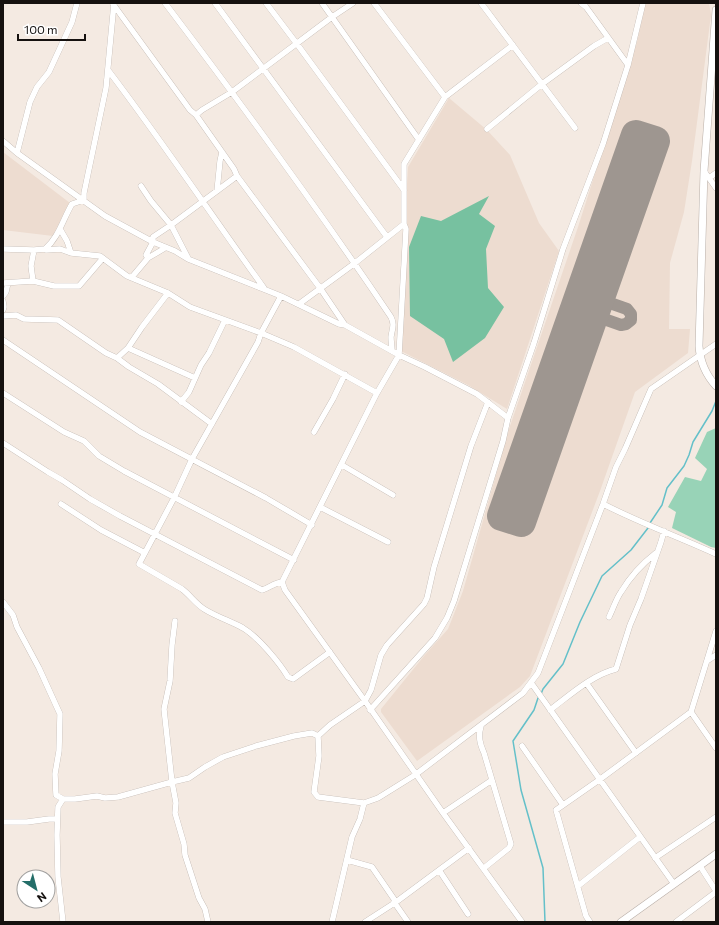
<svg xmlns="http://www.w3.org/2000/svg" width="719" height="925" font-family="Commissioner,sans-serif">
  <style>
    .built { fill: #eddcd0 }
    .green { fill: #98d3b7 }
    .forest { fill: #77c1a0 }
    .lines { fill: none; stroke-linecap: round; stroke-linejoin: round }
    .stream { stroke: #64c0c9; stroke-width: 1.5 }
    .taxiway { stroke: #9e9690; stroke-width: 12 }
    .runway { stroke: #9e9690; stroke-width: 30 }
    .minor-casing { stroke: #b9afa8; stroke-width: 6 }
    .tertiary-casing { stroke: #b9afa8; stroke-width: 8 }
    .minor { stroke: #fff; stroke-width: 5.5 }
    .tertiary { stroke: #fff; stroke-width: 7 }
  </style>
  <rect width="100%" height="100%" fill="#f4eae2"/>
  <path class="built" d="M645,3h64l2,12 -19,146 -8,51 -14,51 -1,66h21l-2,24 -53,39 -35,99 -70,185 -10,11 -103,74 -36,-49v-3l43,-53 24,-27 15,-38 46,-162 69,-202 59,-185z
    M449,98l38,32 23,25 29,68 20,28 -52,158 -39,-24 -71,-36 11,-182z
    M3,152l67,51 -17,33 -50,-6z"/>
  <path class="green" d="M716,428v120l-5,-1 -39,-19 4,-16 -8,-5 17,-30 16,4 6,-12 -12,-11 12,-26z"/>
  <path class="forest" d="M489,196l-10,18 16,12 -9,23 2,39 16,19 -19,31 -32,24 -9,-23 -34,-23 -1,-69 12,-31 20,5z"/>
  <g class="lines">
    <path class="stream" d="M650,523l12,-18 5,-17 17,-22 5,-11 4,-13 19,-31 4,-10
      M541,694l2,-5 20,-25 17,-42 22,-46 29,-26 17,-22
      M538,698l-4,12 -21,31 8,49 22,78 2,54"/>
    <path class="taxiway" d="M584,312l37,13 5,-1 5,-4v-6l-4,-5 -37,-13"/>
    <path class="runway" d="M636,135l19,6 -134,381 -19,-6z"/>
    <g class="minor-casing">
      <path id="minor" d="M165,3c78,103 154,207 226,314 4,8 1,12 0,20 0,4 1,10 1,14
        M215,3l172,234
        M266,3l31,41 107,146
        M322,3l97,137
        M374,3l71,94
        M481,3l94,125
        M581,3l5,4 42,58
        M113,4l77,106 6,5
        M108,70c54,71 104,146 156,218
        M487,129l55,-45 52,-38 14,-8
        M3,141l14,12 88,63 48,26 22,9 13,8 93,37 58,28 6,1 54,30 26,12 52,27 31,24
        M17,153l13,-51 7,-15 12,-15 23,-50 5,-19
        M704,171l12,17
        M237,176l83,112 25,37
        M709,178l7,-5
        M141,186l10,15 20,24 17,33
        M217,191l3,-30 2,-9
        M404,224l2,5 -7,126 -22,38 -95,189 3,8 80,111 78,112 79,109
        M60,229l7,12 4,12 29,3 27,20 41,17 22,14 71,26 -3,9 -66,117 -18,39 -35,66 43,25c8,6 13,14 22,20 13,8 26,12 39,19 15,9 36,34 45,49l5,2 37,-27
        M3,249l31,1 11,-1c14,-12 18,-30 27,-45l12,-4v-7l22,-105 8,-85
        M45,249l1,1 14,-1 11,4
        M34,250l-3,16 2,15 21,5h25l24,-28
        M148,258l17,-10
        M132,277l16,-19 -2,-3 7,-13v-5l18,-12 66,-49 -3,-7 -38,-54 6,-5 30,-18 100,-75 21,-14
        M3,283l30,-2
        M3,296l3,-4 2,-9
        M281,296l-20,37 33,14 83,46
        M3,301l1,6 -1,3
        M299,304l56,-41 49,-39v-60l41,-67 68,-52
        M3,316l13,-1 8,4 34,1 48,33 11,5 11,-10 14,-21 26,-34
        M3,340l137,92 126,66 46,27
        M128,348l67,30
        M117,358l12,9 29,17 54,40
        M3,393l61,39 20,9 15,15 25,15 170,89
        M181,402l8,-10 12,-27 8,-12 16,-33
        M314,432l19,-33 12,-25
        M3,443l45,29 14,8 28,19 30,17 142,74c8,-2 11,-7 20,-8
        M342,465l51,30
        M61,504l40,26 44,23
        M603,504c37,19 76,33 113,50
        M320,507l68,35
        M3,602l10,13 4,12 22,41 21,46 -1,37 -4,23 1,21 7,4
        M609,617c4,-8 7,-18 12,-25 9,-15 22,-29 35,-39
        M707,661l9,-6
        M532,684l142,200
        M587,684l49,69
        M370,710l65,-72 12,-20 7,-17 49,-160 5,-23 26,-75 29,-94 40,-105 25,-79 15,-62
        M550,710c20,-15 42,-35 66,-41l14,-44 11,-26 20,-57 3,-11
        M691,712l25,36
        M481,726c-3,11 -1,18 3,27l27,91 -2,4 -25,20
        M522,746l41,59
        M364,803l-46,-6 -4,-5 5,-36 -1,-20 12,-11 35,-24 6,-11 10,-35 6,-10 37,-41 3,-6 7,-31 37,-121 17,-44
        M443,813l49,-33
        M3,822h24l22,-3h8
        M655,858l61,-41
        M347,860l25,7 24,35
        M700,866l16,25
        M439,870l29,44
        M578,886l62,-49
        M394,902l14,20
        M63,922l-5,-45 -1,-42 1,-28 5,-8h12l22,-3 8,2 13,-1 54,-15 -8,-73 6,-28 2,-36 3,-24
        M208,922l-3,-13 -6,-11 -14,-43 -1,-11 -9,-31 1,-10 -4,-21 17,-4 16,-11 18,-10 33,-11 38,-10 18,-3 6,3
        M332,922l20,-85 8,-18 4,-16 14,-5 37,-23 108,-82 15,-20 65,-169 13,-37 9,-18 26,-60 65,-45
        M365,922l31,-20 73,-54
        M590,922l-4,-6 -30,-106 43,-30 92,-68 25,-81
        M676,922l40,-30"/>
    </g>
    <g class="tertiary-casing">
      <path id="tertiary" d="M716,10l-12,161 -5,175c1,15 7,29 17,40
        M621,922l95,-68"/>
    </g>
    <use href="#minor" class="minor"/>
    <use href="#tertiary" class="tertiary"/>
  </g>
  <rect width="719" height="925" fill="none" stroke="#15110f" stroke-width="8"/>
  <g transform="translate(36 889) rotate(144)"><circle r="19" fill="#ffffff" stroke="#a1a09f"/>
  <path d="M0-3L7 15L0 10L-7 15Z" fill="#246e69"/>
  <text y="-6" font-size="11" font-weight="bold" text-anchor="middle" fill="#15110f">N</text>
  </g>
  <path d="M18 34v6h67v-6" fill="none" stroke="#15110f" stroke-width="2"/>
  <text x="24" y="34" font-size="12" fill="#15110f" stroke="#ffffff" stroke-width="3" paint-order="stroke">100 m</text>
</svg>
